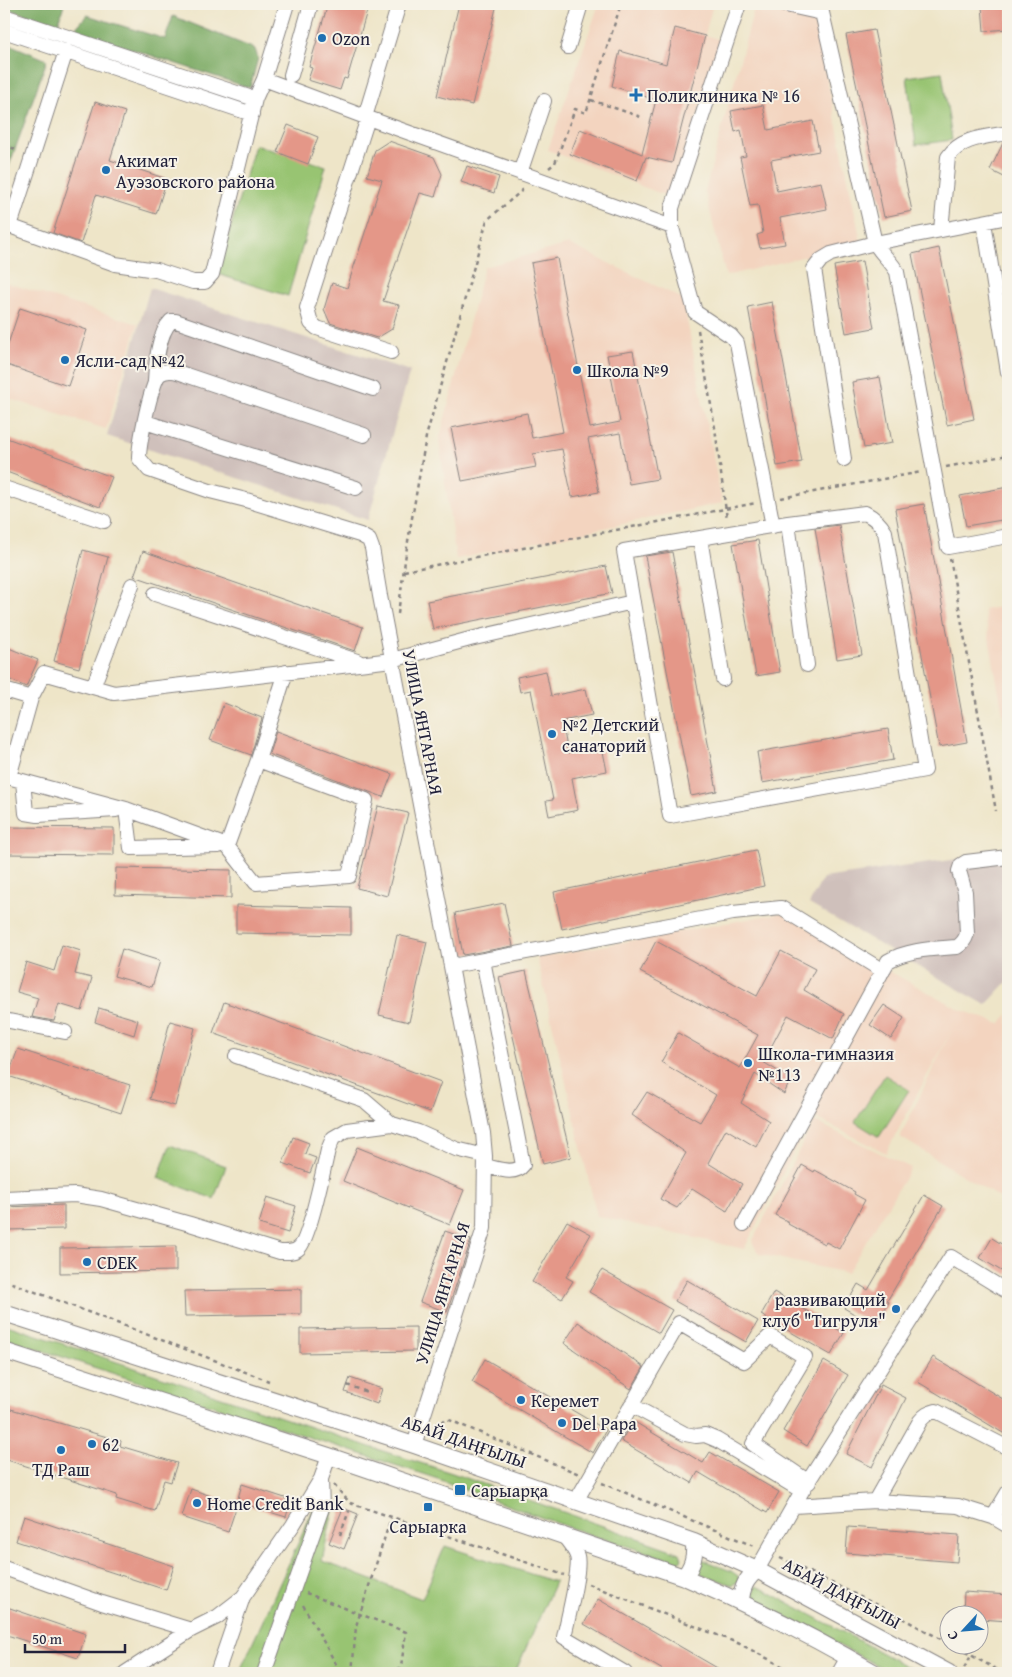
<svg xmlns="http://www.w3.org/2000/svg" width="1012" height="1677" font-family="'Gentium Book Plus',serif">
  <style>
    .built { fill: #f3d4bf }
    .industrial { fill: #cfc0bb }
    .green { fill: #98c472; stroke: #5d7356 }
    .forest { fill: #7aaa64; stroke: #4e6650 }
    .building { fill: #e49788 }
    .lines { fill: none; stroke-linecap: round; stroke-linejoin: round }
    .minor-casing { stroke: #888482; stroke-width: 16 }
    .major-casing { stroke: #888482; stroke-width: 18 }
    .path { stroke: #888482; stroke-width: 2.5; stroke-dasharray: 4 4; stroke-linecap: butt }
    .minor { stroke: #fff; stroke-width: 14 }
    .major { stroke: #fff; stroke-width: 16 }
    .poi-dot { fill: #1f6fb2; stroke: #f7f3e8; stroke-width: 2 }
    .labels { text-anchor: middle; dominant-baseline: central; stroke-width: 4; stroke-linejoin: round; paint-order: stroke }
    .poi-label { font-size: 18px; fill: #22223b; stroke: #f7f3e8; text-anchor: start }
    .street-label { font-size: 18px; fill: #22223b; stroke: #f7f3e8 }
  </style>
  <rect width="100%" height="100%" fill="#f7f3e8"/>
  <filter id="ink" filterUnits="userSpaceOnUse"><feTurbulence type="fractalNoise" baseFrequency=".02" numOctaves="2"/><feDisplacementMap in="SourceGraphic" scale="10" xChannelSelector="R" yChannelSelector="G"/><feConvolveMatrix kernelMatrix="1 2 1 2 8 2 1 2 1" color-interpolation-filters="sRGB"/></filter>
  <filter id="wash" filterUnits="userSpaceOnUse"><feTurbulence type="fractalNoise" baseFrequency=".0096" numOctaves="4" result="noise"/><feDisplacementMap in="SourceGraphic" scale="20" xChannelSelector="R" yChannelSelector="G"/><feGaussianBlur stdDeviation="1.12" result="paint"/><feColorMatrix in="noise" values="0 0 0 0 0 0 0 0 0 0 0 0 0 0 0 0 0 1.4 0 .05"/><feComposite in="paint" operator="in"/></filter>
  <g filter="url(#wash)">
    <rect width="100%" height="100%" fill="#eee5c8"/>
    <path class="built" d="M599,4h114l-8,31 16,5 -49,158 -124,-48z
      M755,5l60,16 46,221 -135,34 -21,-85z
      M569,244l114,55 39,204 -266,56 -17,-118 45,-174z
      M4,282l134,42 -32,105 -102,-32z
      M1008,605v137l-24,-132z
      M781,913l180,97 39,14 8,-10v189l-108,-66 52,-108 -66,124 -74,-37 -68,133 -147,-33 -60,-258z
      M814,1121l97,47 -64,105 -88,-19 -7,-12z"/>
    <path class="industrial" d="M150,288l260,83 -42,149 -261,-84z
      M1008,852v129l-22,24 -177,-101 14,-26z"/>
    <path class="green" d="M942,72l10,68 -36,5 -9,-68z
      M255,145l71,21 -38,130 -71,-22z
      M885,1075l24,15 -30,47 -24,-15z
      M170,1145l56,21 -12,33 -56,-21z
      M4,1324l366,123 82,26 228,80 2,6 -4,3 -87,-27 -79,-28 -74,-28 -434,-141z
      M316,1504l17,6 -11,51 100,38 23,-53 110,36 -40,91h-276z
      M703,1560l28,11 7,5 1,5 -7,4 -33,-12 -2,-6 2,-5z
      M756,1586l9,4 154,83h-27l-136,-71 -6,-5z"/>
    <path class="forest" d="M4,4h60l-6,20 -54,-16z
      M87,15l78,24 8,-23 82,33 3,9 -8,30 -176,-58z
      M4,42l43,18 -43,120z"/>
    <g id="blocks">
      <path class="building" d="M328,4h41l-22,75 -3,-1 -4,12 -32,-10 4,-12 -3,-1z
        M459,4h38l-25,101 -35,-9z
        M1008,4v25l-24,2 -2,-25z
        M675,28l30,8 -33,127 -26,-6 -9,24 -67,-27 10,-25 62,25 14,-54 -44,-14 8,-35 46,13z
        M874,30l38,181 -28,6 -38,-182z
        M95,102l30,10 -15,48 57,19 -11,35 -60,-19 -15,48 -28,-10z
        M763,105l5,25 45,-9 6,30 -48,9 6,31 44,-9 6,27 -47,9 5,26 -25,4 -3,-13 6,-2 -5,-28 -8,1 -10,-49 6,-1 -5,-26 -6,2 -4,-21z
        M288,125l30,12 -10,27 -31,-12z
        M389,141l45,16 8,17 -7,23 -15,-4 -37,108 16,4 -7,24 -15,9 -47,-15 -6,-14 8,-26 15,5 35,-108 -15,-4 8,-26z
        M1008,142v37l-18,-9 13,-27z
        M467,166l32,11 -5,16 -33,-11z
        M939,248l35,171 -27,6 -35,-171z
        M557,258l33,170 30,-6 -13,-67 26,-4 25,128 -29,5 -9,-51 -32,6 11,53 -27,5 -10,-48 -29,5 3,13 -74,14 -11,-53 76,-15 5,25 31,-6 -32,-169z
        M862,261l12,67 -28,5 -12,-67z
        M772,302l30,160 -25,4 -29,-159z
        M20,308l67,22 -19,56 -64,-22v-8z
        M880,377l12,66 -28,5 -12,-66z
        M4,437l108,40 -12,30 -96,-36z
        M1008,487v32l-42,7 -6,-30z
        M924,504l43,238 -28,5 -44,-238z
        M839,525l23,130 -25,4 -22,-131z
        M758,540l22,132 -24,4 -23,-132z
        M83,550l25,7 -29,111 -25,-7z
        M143,551l220,76 -8,24 -221,-75z
        M672,552l45,239 -26,5 -46,-240z
        M606,566l6,27 -179,36 -6,-28z
        M4,646l34,14 -12,27 -22,-10z
        M546,671l5,25 35,-7 6,26 -30,6 6,32 34,-6 5,24 -35,7 6,32 -29,6 -3,-15 7,-1 -22,-110 -11,2 -3,-15z
        M224,703l38,15 -11,37 -41,-15z
        M888,729l5,31 -131,23 -5,-31z
        M276,731l116,43 -9,23 -114,-43z
        M378,806l30,7 -21,83 -30,-8z
        M4,827l110,1v27l-110,-1z
        M756,850l8,36 -202,43 -8,-37z
        M116,868l115,2v28l-116,-3z
        M504,903l9,43 -50,9 -8,-42z
        M236,905l115,3v27l-115,-2z
        M397,935l30,7 -18,80 -30,-7z
        M656,941l101,55 24,-45 34,18 -11,21 40,24 -11,25 -45,-24 -25,47 28,17 -7,15 -29,-20 -14,29 28,18 -13,26 -30,-18 -18,34 34,21 -15,27 -35,-22 -15,19 -17,-9 26,-46 -54,-38 15,-23 53,30 16,-27 -55,-33 17,-29 62,35 18,-33 -118,-63z
        M62,945l19,6 -6,23 17,4 -10,33 -23,-7 -5,17 -22,-4 6,-19 -21,-6 9,-30 28,9z
        M122,949l38,12 -8,26 -38,-11z
        M526,971l45,186 -28,7 -44,-187z
        M224,1002l217,80 -11,30 -217,-79z
        M884,1005l20,13 -13,21 -21,-14z
        M99,1008l39,12 -4,15 -39,-13z
        M170,1021l25,7 -20,78 -25,-7z
        M18,1049l112,36 -9,28 -113,-37z
        M293,1137l16,6 -4,11 11,4 -6,15 -27,-10z
        M357,1147l107,43 -14,35 -107,-44z
        M802,1165l12,7 1,-2 40,22 -1,2 11,6 -26,49 -13,-7 -1,2 -37,-20 1,-2 -14,-7z
        M924,1195l19,11 -56,95 2,1 -14,24 -31,-18 14,-24 10,6z
        M267,1197l29,9 -8,27 -29,-9z
        M64,1205v24l-60,1v-23z
        M567,1221l24,13 -25,43 7,4 -11,18 -30,-17z
        M445,1231l26,9 -24,72 -27,-10z
        M992,1238l16,10v27l-28,-17z
        M176,1246v25l-116,2v-25z
        M602,1270l70,40 -13,23 -70,-41z
        M687,1280l71,41 -12,21 -71,-41z
        M301,1289v25l-116,2 -1,-25z
        M774,1292l70,41 -13,22 -70,-40z
        M578,1322l66,45 -13,22 -67,-46z
        M416,1327v24l-116,2v-24z
        M933,1357l75,45v34l-90,-54z
        M485,1359l121,71 -13,23 -121,-71z
        M824,1361l24,14 -41,71 -24,-15z
        M350,1378l32,11 -5,15 -32,-12z
        M881,1385l25,13 -34,69 -26,-13z
        M4,1407l117,34 -1,5 57,17 -6,19 -7,-2 -9,31 -39,-12 1,-4 -113,-36z
        M633,1421l70,42 7,-11 69,40 -12,21 -69,-41 -6,11 -71,-42z
        M242,1484l49,16 -5,17 -49,-15z
        M191,1489l46,16 -9,27 -46,-15z
        M343,1508l15,6 -14,35 -15,-6z
        M24,1516l150,50 -8,24 -150,-49z
        M848,1527l111,8 -2,27 -111,-9z
        M964,1592l44,3v26l-28,-2v-5h-17z
        M598,1599l128,74h-58l-84,-49z
        M4,1606l82,28 -8,24 -74,-24z"/>
    </g>
  </g>
  <g filter="url(#ink)">
    <use href="#blocks" fill-opacity="0" stroke="#888482" stroke-width="1"/>
    <g class="lines">
      <g class="minor-casing">
        <path id="minor" d="M739,4l-67,204v20l23,84 36,24 6,7 36,183
          M781,4l41,9
          M820,4l55,239c6,11 16,18 22,29l51,275 60,-11
          M4,16l251,83
          M4,31l248,83
          M568,47l13,-43
          M291,75l20,-71
          M264,79l104,39 304,109
          M365,117l34,-113
          M368,118l-61,190 4,15 6,5 74,24
          M520,173l24,-72
          M984,222l24,150
          M4,224l111,40 41,6 37,12h12l7,-8 43,-175 9,-20 23,-75
          M10,226l56,-175
          M941,230l7,-73c13,-20 39,-20 60,-24
          M155,381c1,-18 3,-47 16,-60h5l197,68
          M145,422l211,66
          M364,435l-178,-60c-8,-3 -18,-7 -26,-1 -9,7 -21,71 -21,84l10,12 61,21 36,9 114,35 9,5 3,8 8,48 103,537 2,23 -1,72 -70,217
          M844,459l-30,-190 7,-9 10,-6 44,-11 133,-26
          M4,488l100,33
          M865,513c10,5 15,10 20,19l40,238 -255,46 -46,-265 164,-28z
          M788,523l19,142
          M700,538l23,141
          M155,594l202,67
          M93,687l39,-102
          M4,690l27,8 13,-25 70,20 278,-33 78,-21 163,-37
          M4,776l122,33 101,37 29,37 93,-7 17,-76 -108,-40
          M9,777l22,-79
          M23,781l3,32 12,2 78,-5
          M126,809l5,39 88,-2
          M227,846l31,-86 28,-88
          M483,960l40,205c-8,11 -27,3 -38,1
          M452,966l281,-53 48,-5 102,63
          M4,1020l61,12
          M236,1056l128,44 28,24
          M4,1198l71,-3 26,4 89,25 90,28c7,0 14,1 19,-4 10,-8 25,-81 29,-98l5,-12 14,-8 45,-6 26,8 38,17 29,7
          M744,1224l144,-263c21,-12 45,-12 69,-14 5,-3 8,-7 10,-13l-2,-42 -6,-21 2,-6 5,-3 42,-5
          M631,1405l54,29 11,2 9,-1 12,5 85,51
          M576,1501l103,-178 65,38 26,-25 35,21 -52,87 56,38
          M875,1501l45,-80c5,-6 8,-8 16,-10l72,37
          M794,1506l81,-5 83,5 35,11 15,9
          M993,1517l15,-25
          M562,1534c6,7 12,14 15,22 4,12 -10,66 -13,81l61,36
          M4,1568l98,35 89,27
          M757,1570l45,-79 149,-234 57,35
          M125,1673l66,-43 26,-13 26,-20 50,-72 28,-46 8,-23
          M217,1673l26,-76
          M264,1673l58,-165 -1,-28
          M839,1673l9,-16"/>
      </g>
      <g class="major-casing">
        <path id="major" d="M4,1313l410,132 280,97 63,28 192,103
          M4,1351l325,105 355,121c66,28 130,60 191,96
          M684,1577c9,-12 11,-20 10,-35
          M741,1601c1,-14 5,-22 16,-31"/>
      </g>
      <path class="path" d="M591,100l50,17
        M4,145l11,4
        M549,168l6,-5 20,-54 11,4 35,-109
        M698,330l17,98 12,91
        M946,467l62,-12
        M781,498l140,-26
        M950,558l46,253
        M404,571l352,-68
        M398,614l8,-61 20,-116 61,-217 38,-32
        M4,1280l265,101
        M347,1385l23,8
        M434,1425l13,-6 132,55
        M602,1483l154,64
        M334,1485l16,18 214,72
        M340,1535l9,-24
        M780,1558l107,52 63,34
        M588,1584l152,60 55,29
        M306,1593l100,39 -6,41
        M303,1605l38,68
        M951,1644l52,29
        M964,1668l7,-12
        M352,1673l4,-47 35,-108
        M389,1673l10,-4"/>
      <use href="#minor" class="minor"/>
      <use href="#major" class="major"/>
    </g>
  </g>
  <g class="poi-dot">
    <circle cx="322" cy="38" r="5"/>
    <path d="M633.5 87.5h5v5h5v5h-5v5h-5v-5h-5v-5h5z"/>
    <circle cx="106" cy="170" r="5"/>
    <circle cx="65" cy="360" r="5"/>
    <circle cx="577" cy="370" r="5"/>
    <circle cx="552" cy="734" r="5"/>
    <circle cx="748" cy="1063" r="5"/>
    <circle cx="87" cy="1262" r="5"/>
    <circle cx="896" cy="1309" r="5"/>
    <circle cx="521" cy="1400" r="5"/>
    <circle cx="562" cy="1423" r="5"/>
    <circle cx="92" cy="1444" r="5"/>
    <circle cx="61" cy="1450" r="5"/>
    <rect x="454" y="1484" width="12" height="12" rx="2.5"/>
    <circle cx="197" cy="1503" r="5"/>
    <rect x="423" y="1502" width="10" height="10" rx="2.5"/>
  </g>
  <g class="labels">
    <g class="poi-label">
      <text x="332" y="38">Ozon</text>
      <text x="647" y="95">Поликлиника № 16</text>
      <text x="116" y="160">Акимат<tspan x="116" dy="21">Ауэзовского района</tspan></text>
      <text x="75" y="360">Ясли-сад №42</text>
      <text x="587" y="370">Школа №9</text>
      <text x="562" y="724">№2 Детский<tspan x="562" dy="21">санаторий</tspan></text>
      <text x="758" y="1053">Школа-гимназия<tspan x="758" dy="21">№113</tspan></text>
      <text x="97" y="1262">CDEK</text>
      <text x="886" y="1299" text-anchor="end">развивающий<tspan x="886" dy="21">клуб "Тигруля"</tspan></text>
      <text x="531" y="1400">Керемет</text>
      <text x="572" y="1423">Del Papa</text>
      <text x="102" y="1444">62</text>
      <text x="61" y="1469" text-anchor="middle">ТД Раш</text>
      <text x="471" y="1490">Сарыарқа</text>
      <text x="207" y="1503">Home Credit Bank</text>
      <text x="428" y="1526" text-anchor="middle">Сарыарка</text>
    </g>
    <g class="street-label">
      <text transform="translate(423 722) rotate(79)">УЛИЦА ЯНТАРНАЯ</text>
      <text transform="translate(442 1293) rotate(-73)">УЛИЦА ЯНТАРНАЯ</text>
      <text transform="translate(464 1441) rotate(19)">АБАЙ ДАҢҒЫЛЫ</text>
      <text transform="translate(842 1593) rotate(28)">АБАЙ ДАҢҒЫЛЫ</text>
    </g>
  </g>
  <rect width="1012" height="1677" fill="none" stroke="#f7f3e8" stroke-width="20"/>
  <g transform="translate(964 1630) rotate(244)"><circle r="24" fill="#f7f3e8" stroke="#a29fa3"/>
  <path d="M0-4L9 19L0 12L-9 19Z" fill="#1f6fb2"/>
  <text y="-8" font-size="14" font-weight="bold" text-anchor="middle" fill="#22223b">С</text>
  </g>
  <path d="M25 1644v8h100v-8" fill="none" stroke="#22223b" stroke-width="2.5"/>
  <text x="32" y="1644" font-size="15" fill="#22223b" stroke="#f7f3e8" stroke-width="4" paint-order="stroke">50 m</text>
</svg>
